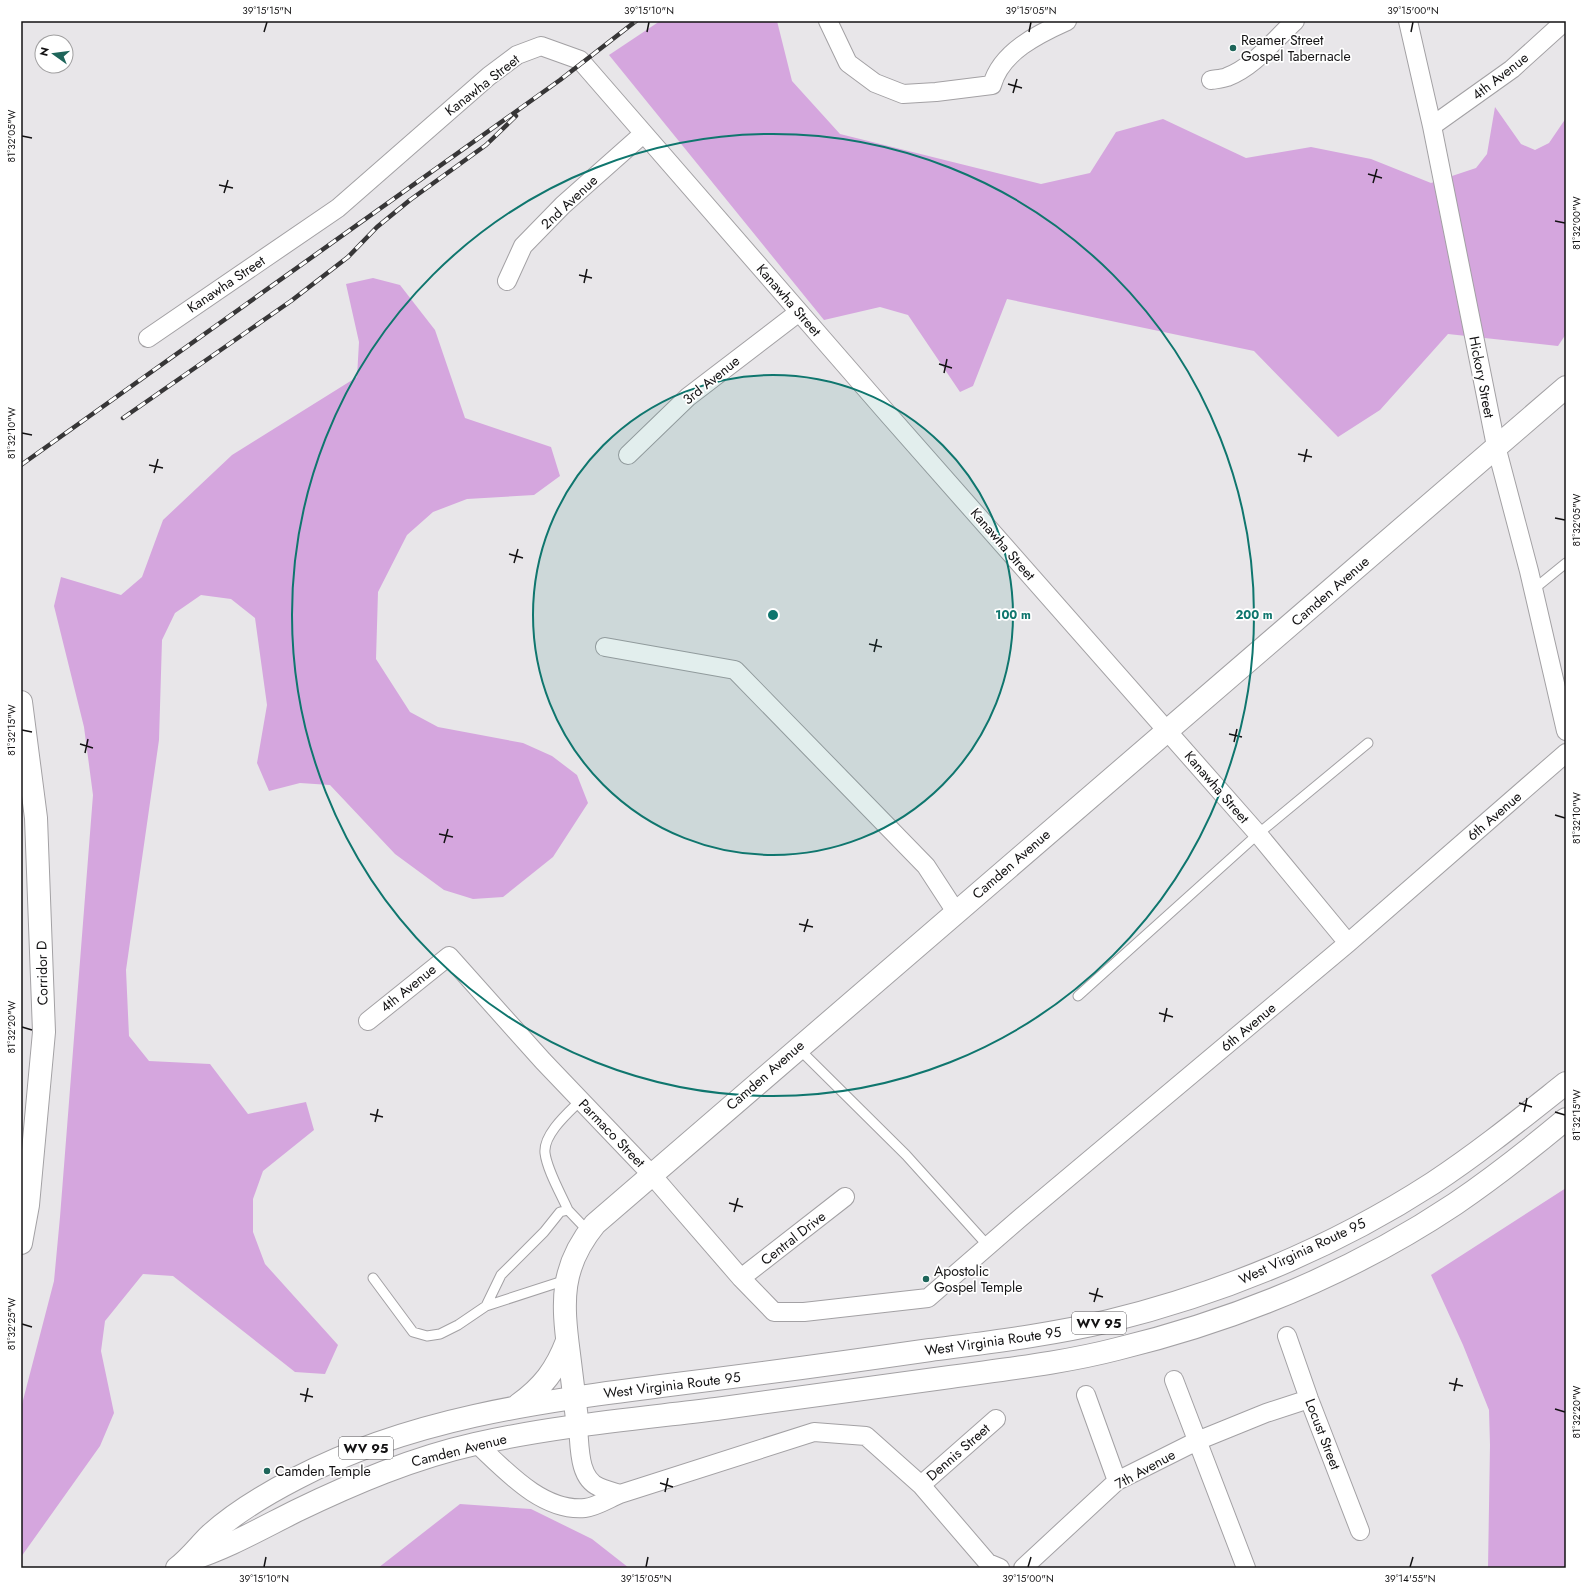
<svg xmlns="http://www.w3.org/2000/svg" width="1587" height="1589" font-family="Jost,sans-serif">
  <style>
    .forest { fill: #d5a6de }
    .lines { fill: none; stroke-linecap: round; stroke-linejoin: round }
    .service-casing { stroke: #a3a1a4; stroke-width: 11 }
    .minor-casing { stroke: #a3a1a4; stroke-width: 20 }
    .tertiary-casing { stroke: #a3a1a4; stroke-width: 24 }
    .primary-casing { stroke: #a3a1a4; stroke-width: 24 }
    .motorway-casing { stroke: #a3a1a4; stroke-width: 24 }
    .service { stroke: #fff; stroke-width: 9 }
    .minor { stroke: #fff; stroke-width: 18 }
    .tertiary { stroke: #fff; stroke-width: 22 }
    .primary { stroke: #fff; stroke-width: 22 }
    .motorway { stroke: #fff; stroke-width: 22 }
    .rail-casing { stroke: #373637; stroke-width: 4.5 }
    .rail { stroke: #fff; stroke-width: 3; stroke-dasharray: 9; stroke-linecap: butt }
    .ticks { fill: none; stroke: #131213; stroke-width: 1.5 }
    .ring { fill: none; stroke: #0f766e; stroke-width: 2 }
    .poi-dot { fill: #1e655a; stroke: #fff; stroke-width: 1.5 }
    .labels { text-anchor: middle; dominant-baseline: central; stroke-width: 3.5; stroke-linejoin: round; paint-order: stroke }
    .shield { fill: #fff; stroke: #5a595a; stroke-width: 1 }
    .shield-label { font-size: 13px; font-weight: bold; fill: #131213 }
    .poi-label { font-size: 14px; fill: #131213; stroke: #fff; text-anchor: start }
    .street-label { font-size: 14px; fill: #131213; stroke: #fff }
    .centre { fill: #0f766e; stroke: #fff; stroke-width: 2 }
    .ring-label { font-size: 12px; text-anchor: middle; font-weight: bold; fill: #0f766e; stroke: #fff; stroke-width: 3.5; stroke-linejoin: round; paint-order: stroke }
    .neatline { fill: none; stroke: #131213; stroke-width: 1.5 }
    .ticks-label { font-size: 10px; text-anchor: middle; fill: #131213 }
  </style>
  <rect width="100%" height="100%" fill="#e8e6e9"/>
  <path class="forest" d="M660,21h117l15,60 48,53 201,50 49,-11 26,-41 47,-13 83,39 65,-11 60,12 60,24 45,-15 11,-14 8,-47 26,37 14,6 14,-7 17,-25v216l-8,12 -110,-12 -68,76 -42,27 -84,-86 -247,-52 -34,87 -13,6 -52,-77 -28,-8 -56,13 -215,-265z
    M373,278l27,7 35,45 30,88 86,29 9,29 -26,19 -67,4 -34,13 -26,23 -29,57 -2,67 34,53 28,15 85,16 29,13 25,19 11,28 -35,54 -50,40 -30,2 -29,-9 -49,-36 -65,-69 -30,-2 -31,8 -12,-28 10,-58 -12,-87 -24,-19 -30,-4 -26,18 -13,27 -3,100 -33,230 3,66 20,25 61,3 38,50 58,-12 8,28 -51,41 -10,28v33l12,32 73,81 -13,29 -30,-2 -122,-96 -30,-2 -38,47 -4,30 13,62 -14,33 -79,111v-149l33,-127 6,-64 33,-422 -9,-68 -30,-121 7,-29 60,18 21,-18 21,-57 69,-65 125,-78 2,-35 -13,-58z
    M1566,1188v379l-78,1 2,-123 -1,-35 -26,-65 -32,-70z
    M460,1504l71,5 61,30 37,29h-251z"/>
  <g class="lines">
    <g class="service-casing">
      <path id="service" d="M1534,589l32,-26
        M1078,996l180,-162 110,-91
        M798,1048l108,107 83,92
        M568,1210c-7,-16 -21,-40 -23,-57 -2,-19 24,-41 36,-53
        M373,1278l40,54 14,4 13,-2 18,-9 28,-19 80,-26
        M486,1306l15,-31 43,-43 16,-20 8,-2 20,21"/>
    </g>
    <g class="minor-casing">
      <path id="minor" d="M828,21l20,42 27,20 28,11 33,-2 56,-7c9,-33 46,-51 75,-64
        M1408,21l24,105 64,320 33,125 37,160
        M1211,80c5,-1 11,-1 16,-3 27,-10 47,-37 68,-56
        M1432,126l80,-57 53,-48
        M507,281l16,-35 40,-41 80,-71
        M148,338l190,-130 151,-132 28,-21 24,-9 39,14 307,353 371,421 90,109
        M628,455l60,-58 111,-85
        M605,647l130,23 191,196 30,46
        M368,1021l81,-65 94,105 108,113 90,104 33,34h30l124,-14 91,-79 329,-276 218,-190
        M741,1278l104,-81
        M1287,1336l22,63 51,132
        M1174,1380l72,188
        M1086,1395l31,86
        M578,1427c2,19 0,51 21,60 7,3 14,5 21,7l194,-62 52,4 55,49 67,78 12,5
        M476,1443c29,27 66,69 109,65 11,-1 25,-10 35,-14
        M921,1485l75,-66
        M1023,1568l94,-87 80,-40 69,-28 43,-14"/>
    </g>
    <g class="tertiary-casing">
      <path id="tertiary" d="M578,1427c-3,-25 -6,-49 -9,-73 -7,-53 -9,-87 26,-130l971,-837"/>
    </g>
    <g class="primary-casing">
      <path id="primary" d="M518,1405c25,-18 38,-35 49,-64
        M189,1560c38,-12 71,-31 107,-49 58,-28 117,-53 179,-67 79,-18 161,-25 241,-35 78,-11 156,-21 234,-32 56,-8 113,-14 167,-28 119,-29 236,-77 338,-145 38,-26 75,-55 111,-85
        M177,1568c12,-9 21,-21 32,-32 26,-24 57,-42 88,-58 113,-59 239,-76 364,-92 90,-11 179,-23 269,-36 60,-8 120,-15 179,-29 114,-28 225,-74 324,-138 47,-31 90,-66 133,-100"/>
    </g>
    <g class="motorway-casing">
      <path id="motorway" d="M21,702l15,116 8,214 -16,173 -7,38"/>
    </g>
    <use href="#service" class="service"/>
    <use href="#minor" class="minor"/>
    <use href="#tertiary" class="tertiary"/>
    <use href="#primary" class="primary"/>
    <use href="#motorway" class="motorway"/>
    <g class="rail-casing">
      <path id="rail" d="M123,418l168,-117 57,-44 29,-30 33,-27 76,-55 30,-29
        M21,465l539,-385 76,-59"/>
    </g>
    <use href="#rail" class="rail"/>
  </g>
  <path class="ticks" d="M264,32l3,-10M647,32l2,-10M1029,32l2,-10M1411,32l2,-10M1008,84l14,4M1013,93l4,-14M22,136l10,2M1368,174l14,4M1373,183l4,-14M219,185l14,3M224,193l4,-13M1555,221l10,2M579,275l13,3M584,283l3,-14M939,364l13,4M944,373l3,-14M22,433l10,2M1298,454l14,3M1304,462l3,-13M149,465l14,3M154,473l4,-14M1555,518l10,2M509,554l14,4M514,563l4,-14M869,644l13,3M874,652l3,-13M22,730l10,2M1229,734l13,3M1234,742l3,-13M80,744l13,4M85,753l3,-14M1555,815l10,3M439,834l14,3M444,843l4,-14M799,924l14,3M804,932l4,-13M1159,1013l14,4M1164,1022l3,-14M22,1027l10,3M1519,1103l13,4M1524,1112l3,-14M1555,1112l10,3M370,1114l13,3M375,1122l3,-13M729,1203l14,4M734,1212l4,-14M1089,1293l14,4M1094,1302l4,-14M22,1324l10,3M1449,1383l14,3M1454,1391l3,-13M300,1394l13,3M305,1402l3,-14M1555,1409l10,3M660,1483l13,4M665,1492l3,-14M264,1567l2,-10M646,1567l2,-10M1028,1567l3,-10M1410,1567l3,-10"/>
  <circle cx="773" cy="615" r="240" fill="#0f766e" fill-opacity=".12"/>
  <g class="ring">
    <circle cx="773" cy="615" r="240"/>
    <circle cx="773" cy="615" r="481"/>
  </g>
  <g class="poi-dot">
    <circle cx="1233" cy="48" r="4"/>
    <circle cx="926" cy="1279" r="4"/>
    <circle cx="267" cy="1471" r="4"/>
  </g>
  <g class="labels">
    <g class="shield">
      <rect x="1072" y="1312" width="54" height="22" rx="3"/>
      <rect x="339" y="1437" width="54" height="22" rx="3"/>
    </g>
    <g class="shield-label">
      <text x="1099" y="1323">WV 95</text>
      <text x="366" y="1448">WV 95</text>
    </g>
    <g class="poi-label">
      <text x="1241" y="40">Reamer Street<tspan x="1241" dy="16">Gospel Tabernacle</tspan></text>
      <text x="934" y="1271">Apostolic<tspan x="934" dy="16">Gospel Temple</tspan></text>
      <text x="275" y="1471">Camden Temple</text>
    </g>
    <g class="street-label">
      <text transform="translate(1500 76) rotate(-38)">4th Avenue</text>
      <text transform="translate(482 85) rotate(-38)">Kanawha Street</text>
      <text transform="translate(569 202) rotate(-43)">2nd Avenue</text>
      <text transform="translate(226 284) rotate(-34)">Kanawha Street</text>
      <text transform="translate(789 300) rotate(49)">Kanawha Street</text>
      <text transform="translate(1482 377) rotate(79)">Hickory Street</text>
      <text transform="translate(711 380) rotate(-39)">3rd Avenue</text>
      <text transform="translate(1003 544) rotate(49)">Kanawha Street</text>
      <text transform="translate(1330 591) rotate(-41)">Camden Avenue</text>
      <text transform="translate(1217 787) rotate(49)">Kanawha Street</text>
      <text transform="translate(1494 816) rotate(-41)">6th Avenue</text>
      <text transform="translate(1011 864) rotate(-41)">Camden Avenue</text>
      <text transform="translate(42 973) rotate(-91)">Corridor D</text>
      <text transform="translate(408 988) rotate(-39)">4th Avenue</text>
      <text transform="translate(1248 1027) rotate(-40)">6th Avenue</text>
      <text transform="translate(765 1075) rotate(-41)">Camden Avenue</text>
      <text transform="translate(612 1133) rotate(46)">Parmaco Street</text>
      <text transform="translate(793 1238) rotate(-38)">Central Drive</text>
      <text transform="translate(1302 1251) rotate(-25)">West Virginia Route 95</text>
      <text transform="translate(993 1341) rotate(-8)">West Virginia Route 95</text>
      <text transform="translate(672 1385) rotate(-7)">West Virginia Route 95</text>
      <text transform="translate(1323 1434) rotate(69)">Locust Street</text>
      <text transform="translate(459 1450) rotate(-14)">Camden Avenue</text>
      <text transform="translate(958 1452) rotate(-41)">Dennis Street</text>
      <text transform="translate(1145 1469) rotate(-29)">7th Avenue</text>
    </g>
  </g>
  <circle cx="773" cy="615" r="6" class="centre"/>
  <g class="ring-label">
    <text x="1013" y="619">100 m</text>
    <text x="1254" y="619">200 m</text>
  </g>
  <rect width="1587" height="1589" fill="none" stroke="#ffffff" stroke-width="44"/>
  <g transform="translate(54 54) rotate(284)"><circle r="19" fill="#ffffff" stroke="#a1a0a1"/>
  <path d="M0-3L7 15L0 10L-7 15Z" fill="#1e655a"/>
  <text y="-6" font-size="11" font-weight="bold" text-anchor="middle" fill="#131213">N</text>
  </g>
  <rect x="22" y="22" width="1543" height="1545" class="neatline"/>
  <g class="ticks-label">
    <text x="267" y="14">39°15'15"N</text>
    <text x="649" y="14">39°15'10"N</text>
    <text x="1031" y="14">39°15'05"N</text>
    <text x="1413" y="14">39°15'00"N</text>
    <text transform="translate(11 136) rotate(-90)" y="4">81°32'05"W</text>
    <text transform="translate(1576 223) rotate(-90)" y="4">81°32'00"W</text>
    <text transform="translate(11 433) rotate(-90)" y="4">81°32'10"W</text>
    <text transform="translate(1576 520) rotate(-90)" y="4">81°32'05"W</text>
    <text transform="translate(11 730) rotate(-90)" y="4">81°32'15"W</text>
    <text transform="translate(1576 818) rotate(-90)" y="4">81°32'10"W</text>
    <text transform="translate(11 1027) rotate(-90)" y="4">81°32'20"W</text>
    <text transform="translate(1576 1115) rotate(-90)" y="4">81°32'15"W</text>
    <text transform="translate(11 1324) rotate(-90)" y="4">81°32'25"W</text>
    <text transform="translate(1576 1412) rotate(-90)" y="4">81°32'20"W</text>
    <text x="264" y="1582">39°15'10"N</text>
    <text x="646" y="1582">39°15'05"N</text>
    <text x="1028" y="1582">39°15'00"N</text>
    <text x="1410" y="1582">39°14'55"N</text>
  </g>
</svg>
